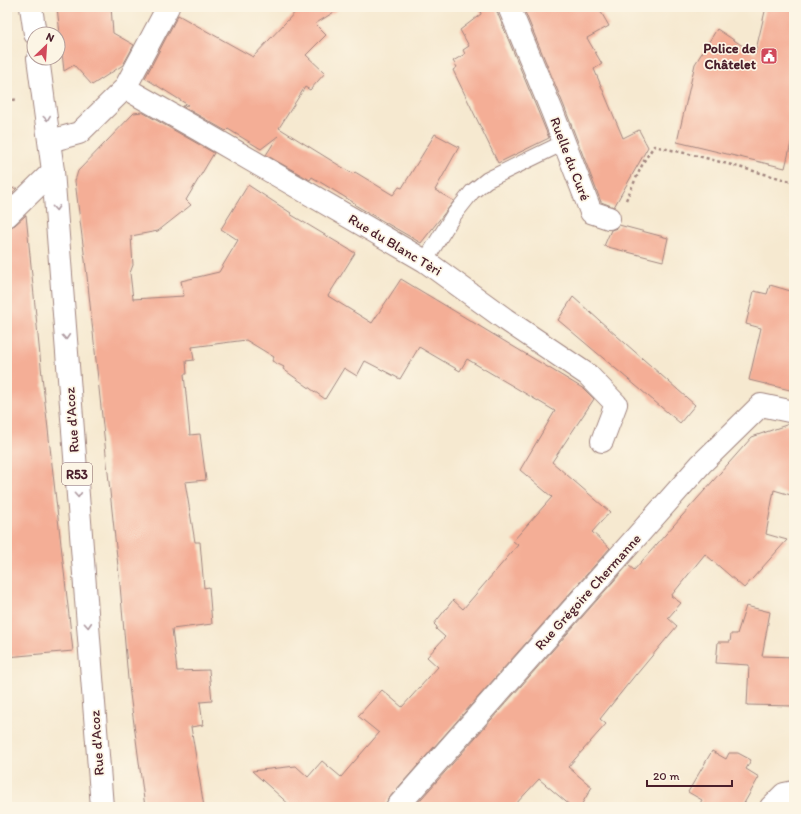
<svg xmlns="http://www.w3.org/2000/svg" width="801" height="814" font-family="Itim,sans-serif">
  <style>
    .building { fill: #f4ae96 }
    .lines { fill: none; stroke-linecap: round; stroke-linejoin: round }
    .service-casing { stroke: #a0847e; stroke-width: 17 }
    .minor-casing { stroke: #a0847e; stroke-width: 24 }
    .primary-casing { stroke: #a0847e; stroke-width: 24 }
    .path { stroke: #a0847e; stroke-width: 2.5; stroke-dasharray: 3 3; stroke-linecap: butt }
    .service { stroke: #fff; stroke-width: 15 }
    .minor { stroke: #fff; stroke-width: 22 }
    .primary { stroke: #fff; stroke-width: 22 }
    .oneway { stroke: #ae9aa0 }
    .labels { text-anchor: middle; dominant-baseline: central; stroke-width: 3.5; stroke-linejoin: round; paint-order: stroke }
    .shield { fill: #fcf5e5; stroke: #7f5f63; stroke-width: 1 }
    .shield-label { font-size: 13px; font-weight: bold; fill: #4a1f2b }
    .poi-label { font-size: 14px; font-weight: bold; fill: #4a1f2b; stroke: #fcf5e5; text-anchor: end }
    .street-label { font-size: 14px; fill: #4a1f2b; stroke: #fcf5e5 }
  </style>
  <rect width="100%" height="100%" fill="#fcf5e5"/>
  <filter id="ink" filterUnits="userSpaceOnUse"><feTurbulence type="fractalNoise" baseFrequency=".025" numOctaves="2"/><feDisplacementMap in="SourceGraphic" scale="8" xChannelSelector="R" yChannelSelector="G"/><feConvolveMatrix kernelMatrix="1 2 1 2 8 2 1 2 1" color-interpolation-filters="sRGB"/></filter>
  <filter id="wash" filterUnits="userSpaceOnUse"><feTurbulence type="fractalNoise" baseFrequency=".012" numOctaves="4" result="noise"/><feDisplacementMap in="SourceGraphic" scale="16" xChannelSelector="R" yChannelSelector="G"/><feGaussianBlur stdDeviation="0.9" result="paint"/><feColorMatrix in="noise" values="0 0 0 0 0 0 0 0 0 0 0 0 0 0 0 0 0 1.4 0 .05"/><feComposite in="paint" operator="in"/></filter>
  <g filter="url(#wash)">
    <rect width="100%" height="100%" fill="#f6e9d0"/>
    <g id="blocks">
      <path class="building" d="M57,7h54l2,26 21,12 -11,20 -31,20 -18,-20 -10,6z
        M300,7h42l-27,17 11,11 -20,20 19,18 -15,17 -5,-3 -26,41 74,46 2,-2 38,23 6,-8 3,1 33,-54 24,13 -24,43 19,11 -33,42 -66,-38 1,-1 -44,-27 -2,3 -44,-25 12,-19 -17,13 -33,-20 -2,2 -44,-25 6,-1 -43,-27 33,-63 75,42z
        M479,7h18v5l52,126 -51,25 -45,-93 4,-3 -4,-6 12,-7 -2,-4 6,-4 -9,-16 21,-16z
        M523,7h75l11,19 -22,12 15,26 -8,5 29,69 16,-8 9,17 -34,60 -13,-5 -37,-96z
        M766,7h28v124l-9,37 -108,-26 18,-78 22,-35 38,25z
        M142,112l72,41 -28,47 5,5 -33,26 -27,5 2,29 -3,8 3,26 51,-3 -3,-15 38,-9 19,-32 -17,-11 27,-44 43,28 -1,1 65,39 -27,43 44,27 29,-44 183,110 10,10 -42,63 58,50 -18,20 18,16 -222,251 -3,8h-93l-40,-36 44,-5 12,11 14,-16 19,16 38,-44 -21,-17 24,-26 20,17 36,-40 -11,-10 18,-20 -9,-8 1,-2 -3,-3 19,-24 10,9 55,-64 -5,-4 39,-44 -32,-27 35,-59 -88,-52 -7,12 -41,-24 -19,32 -35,-18 -8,15 -13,-8 -19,31 -42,-30 1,-2 -12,-6 2,-4 -28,-17 -54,7 2,13 -8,1 1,13h-3l6,61 10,-1 6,46 -21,2 10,60h5l4,46 5,-1 3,37 -40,5 5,42 32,-1 3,31 -12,1 3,23 -12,2 13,80h-59l-17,-128 -8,-94 -33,-309 -12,-95 3,-10 56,-58z
        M17,188l-10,11v-10z
        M26,215l16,161 31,275 -66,6v-429l8,-3z
        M619,225l49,13 -5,23 -59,-15 7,-16 6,-2z
        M770,285l24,7v99l-45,-11 12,-52 -15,-4 8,-33 13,3z
        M573,297l122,108 -15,18 -122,-103z
        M789,424h5v72l-20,-6 -8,44 21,6 -43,48 -39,-34 -34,42 10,7 -13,15 9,8 -41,49v-1l-36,45 6,5 -38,43 24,20 -12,20h-8l-33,-28 -26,28h-99l214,-242 6,5 118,-133z
        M746,606l24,6 -8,44 32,1v49l-47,-1 2,-40 -33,-2 2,-21h12l1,-8h6z
        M712,751l14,8 3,-6h9l13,7 -5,9 13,8 -17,30h-44l4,-7 -14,-8z"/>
    </g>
  </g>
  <g filter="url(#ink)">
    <use href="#blocks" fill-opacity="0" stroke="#a0847e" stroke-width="1"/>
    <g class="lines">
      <g class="service-casing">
        <path id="service" d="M425,261l28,-45 19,-24 15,-12 78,-38"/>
      </g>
      <g class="minor-casing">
        <path id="minor" d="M509,7l43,104 39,101 18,6
          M125,88l74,42 226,131 80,58 83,56 28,29 -14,37
          M50,141l29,-8 46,-45 43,-81
          M7,216l46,-45
          M397,807l304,-343 60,-59 33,7
          M771,807l13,-13 10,-2"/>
      </g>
      <g class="primary-casing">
        <path id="primary" d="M31,7l4,27
          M38,58l15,113 49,636"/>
      </g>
      <path class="path" d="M7,101l11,-2
        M626,200l18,-39 10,-15 48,11 92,25"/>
      <use href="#service" class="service"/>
      <use href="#minor" class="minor"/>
      <use href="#primary" class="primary"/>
    </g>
    <defs><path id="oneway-chevron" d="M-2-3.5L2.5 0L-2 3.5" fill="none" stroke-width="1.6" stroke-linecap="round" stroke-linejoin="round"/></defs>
    <g class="oneway">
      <use href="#oneway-chevron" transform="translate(47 118) rotate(82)"/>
      <use href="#oneway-chevron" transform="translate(56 208) rotate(86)"/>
      <use href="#oneway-chevron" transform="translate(66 337) rotate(86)"/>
      <use href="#oneway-chevron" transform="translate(78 495) rotate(86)"/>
      <use href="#oneway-chevron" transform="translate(88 625) rotate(86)"/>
    </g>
  </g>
  <defs>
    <g id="civic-square" transform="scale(0.9)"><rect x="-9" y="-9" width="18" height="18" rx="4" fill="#d1495b" stroke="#fcf5e5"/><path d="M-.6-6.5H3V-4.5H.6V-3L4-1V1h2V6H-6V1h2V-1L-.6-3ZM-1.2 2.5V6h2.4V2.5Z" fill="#fff"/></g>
  </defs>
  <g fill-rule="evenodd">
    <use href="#civic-square" x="769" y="56"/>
  </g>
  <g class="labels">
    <rect class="shield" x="62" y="463" width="30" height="22" rx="3"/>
    <g class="shield-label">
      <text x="77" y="474">R53</text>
    </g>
    <g class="poi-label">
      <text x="756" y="48">Police de<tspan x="756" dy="16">Châtelet</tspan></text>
    </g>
    <g class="street-label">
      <text transform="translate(570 159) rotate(69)">Ruelle du Curé</text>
      <text transform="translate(395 245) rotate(31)">Rue du Blanc Tèri</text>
      <text transform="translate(72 420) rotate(-94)">Rue d'Acoz</text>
      <text transform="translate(588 592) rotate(-48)">Rue Grégoire Chermanne</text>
      <text transform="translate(97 743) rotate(-94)">Rue d'Acoz</text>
    </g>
  </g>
  <rect width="801" height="814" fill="none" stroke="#fcf5e5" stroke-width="24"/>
  <g transform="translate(46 46) rotate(25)"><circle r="19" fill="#fcf5e5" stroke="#b59f9b"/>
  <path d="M0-3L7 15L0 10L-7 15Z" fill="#d1495b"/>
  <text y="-6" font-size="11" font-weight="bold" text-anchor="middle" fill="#4a1f2b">N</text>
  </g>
  <path d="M647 780v6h85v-6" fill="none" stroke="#4a1f2b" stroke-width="2"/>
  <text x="653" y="780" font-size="12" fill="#4a1f2b" stroke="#fcf5e5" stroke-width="3" paint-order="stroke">20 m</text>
</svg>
